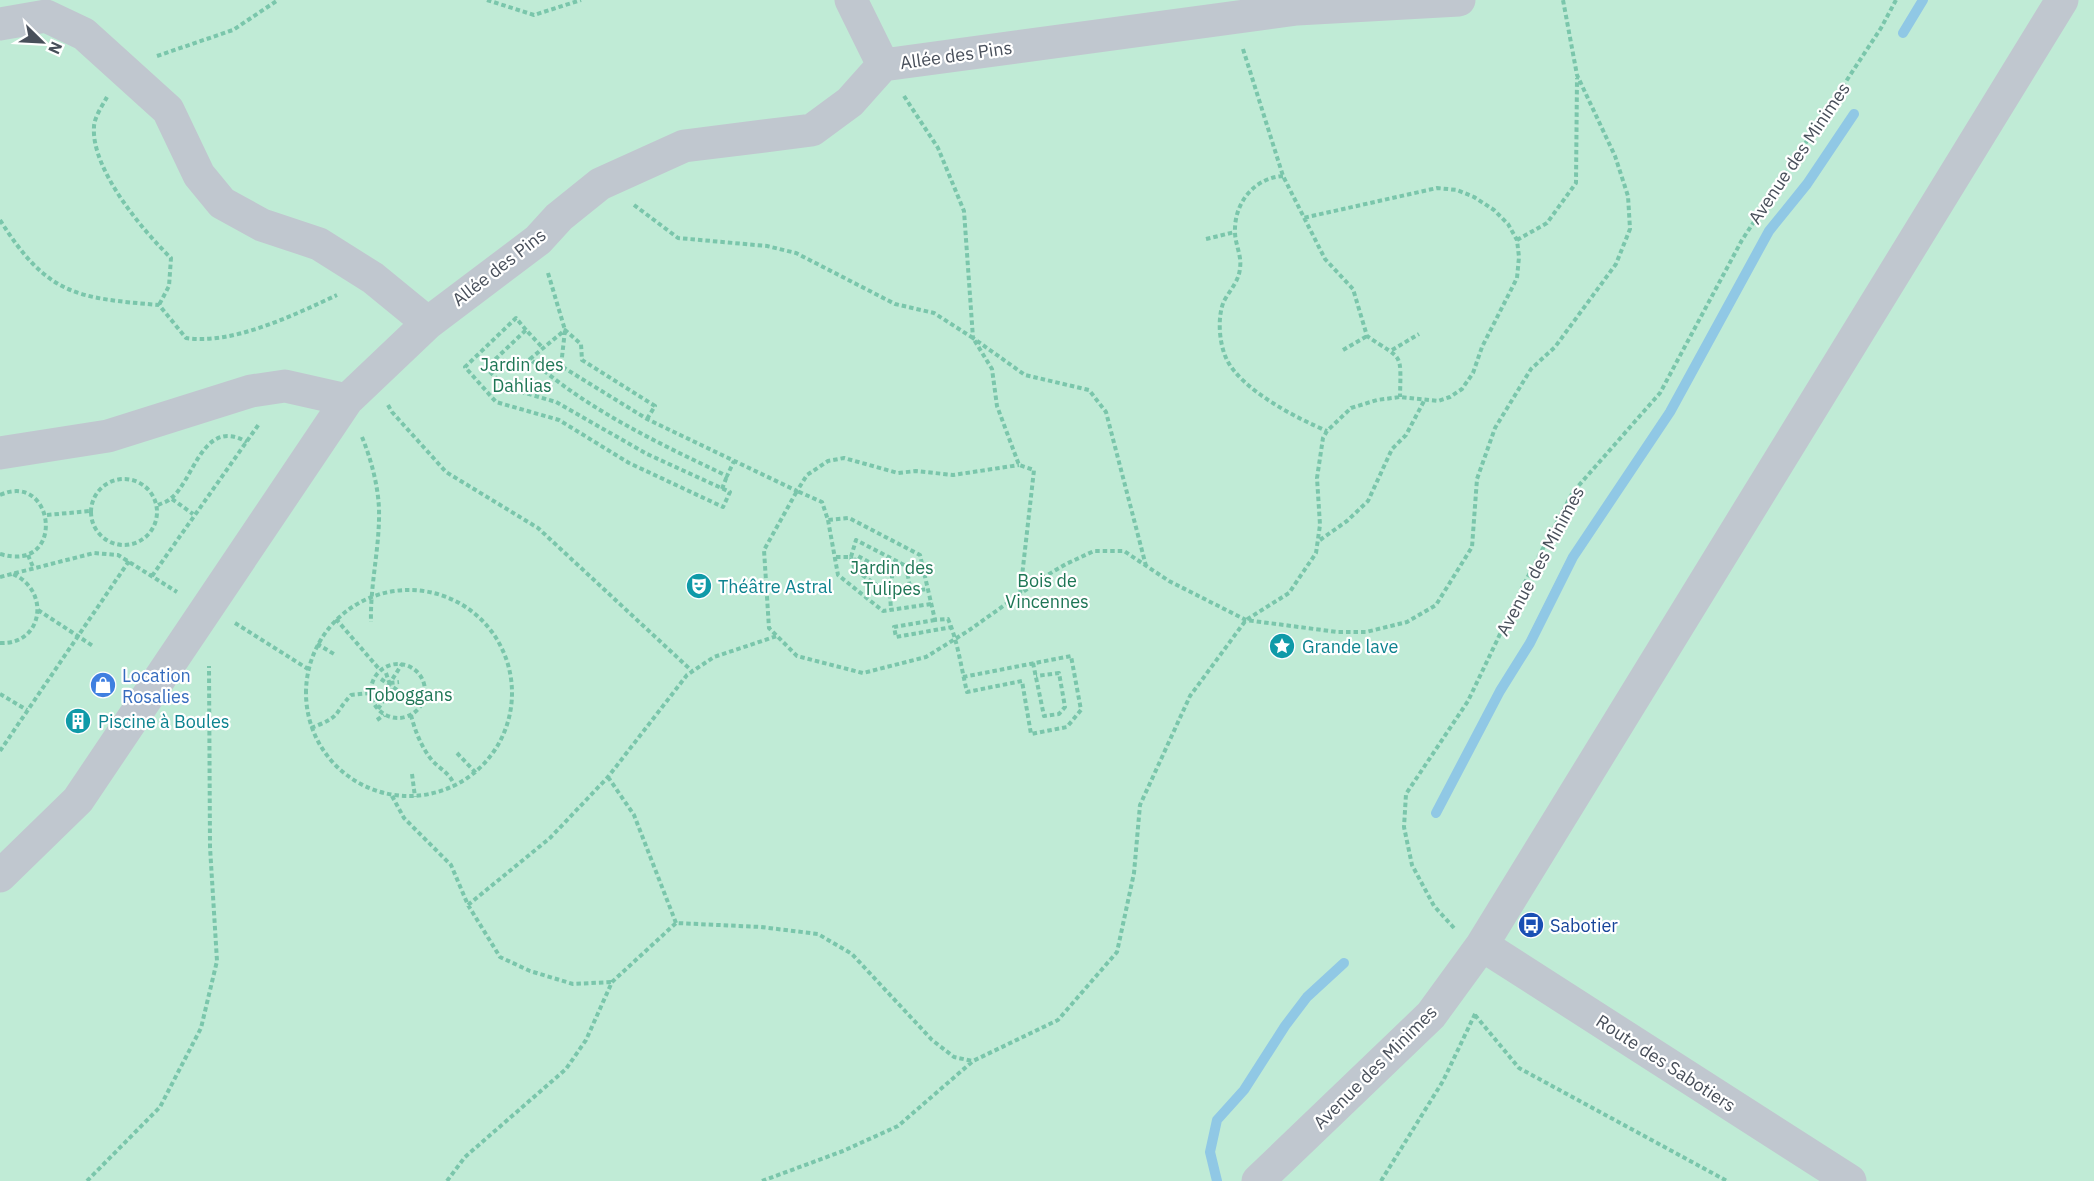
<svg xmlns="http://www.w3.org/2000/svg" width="2094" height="1181" font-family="'IBM Plex Sans',sans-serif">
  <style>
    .green { fill: #c0ebd6 }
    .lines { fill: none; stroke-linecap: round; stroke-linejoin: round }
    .stream { stroke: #90c8e5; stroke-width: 10 }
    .path { stroke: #7ac6ab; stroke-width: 4; stroke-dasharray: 4.5 3; stroke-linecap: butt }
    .minor { stroke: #c0c7cf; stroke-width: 33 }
    .labels { text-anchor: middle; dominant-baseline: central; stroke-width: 4.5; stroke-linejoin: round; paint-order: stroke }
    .street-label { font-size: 18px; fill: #484f5a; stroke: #fff }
    .park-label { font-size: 18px; fill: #1e7655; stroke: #fff }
    .culture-label { font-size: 18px; fill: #0d838f; stroke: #fff; text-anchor: start }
    .shop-label { font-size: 18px; fill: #366cbe; stroke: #fff; text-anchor: start }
    .transit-label { font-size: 18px; fill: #164399; stroke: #fff; text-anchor: start }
  </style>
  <rect width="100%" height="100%" fill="#f1eeee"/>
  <path class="green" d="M0,0h2094v1181h-2094z"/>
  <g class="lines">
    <path class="stream" d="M1903,33l20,-33
      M1436,813l64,-122 30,-48 43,-86 97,-145 99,-181 38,-47 47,-70
      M1217,1181l-7,-29 7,-32 27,-30 41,-64 22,-29 37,-34"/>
    <path class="path" d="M487,0l47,15 47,-15
      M1243,49l40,127 42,83 28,30 14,47c36,25 34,14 33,61
      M157,56l76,-26 45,-30
      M904,96l34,52 26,63 9,127 52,37 64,15 17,22 40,154
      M107,97c-5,9 -13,21 -13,30 -3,42 49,104 77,131l-2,28 -10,19
      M1283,176c-29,2 -49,27 -48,56 0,12 7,24 5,36 -1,13 -10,22 -16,33 -7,16 -5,43 3,59 15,30 69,58 100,71
      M634,205l44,33 89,8 29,7 99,51 39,9 39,25 19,31 5,37 22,59 15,5 -14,124
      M0,220c47,75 76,78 159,85l27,33c47,7 108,-23 151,-43
      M1206,239l29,-7
      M1517,240l30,-17 29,-40 1,-105
      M548,273l17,57 -4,36 86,53 150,72 10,-16 21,-14 16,-3 54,15 18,-2 37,4 66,-10
      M526,330l-10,-12 -51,49 31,35 63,18 70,43 94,44 7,-15 -83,-38 -91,-52 -51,-15 -19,-19 40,-38 17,18
      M1343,350l24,-14
      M1392,350l27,-16
      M388,405l4,7 54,60 92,56 154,143
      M647,419l8,-13 -73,-46 -1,-16 -16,-14 -35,29c58,51 128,84 197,117l7,-15
      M362,437c9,22 16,48 17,72 1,38 -9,75 -8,113
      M91 512a33 33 0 1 1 66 0a33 33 0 1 1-66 0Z
      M722,489l5,-13
      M0,495c55,-25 67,79 0,59
      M172,499l21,15
      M158,505c4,-2 9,-3 12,-6 24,-17 32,-83 77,-57
      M47,515l43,-4
      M828,520l10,55 45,36 48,-7
      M1320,540l27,-19 21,-20 24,-52 14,-14 18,-34
      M28,555l5,12
      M836,557h15l4,13 29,20 1,5 43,-6
      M851,557l5,-17 50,26 5,26
      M854,562l4,-6 34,19v6l-8,9
      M152,576l107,-152
      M0,577l94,-24 24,2 59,37
      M306 693a103 103 0 1 1 206 0a103 103 0 1 1-206 0Z
      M890,594l1,16
      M38,610l55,36
      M336,619l44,51
      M935,620l-41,7 2,10 56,-10
      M235,623l73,46
      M0,643c43,2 51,-52 13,-69
      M317,644l17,10
      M1033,663l11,53 15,-2 6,-7 -6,-34 -23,3
      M371 691a27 27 0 1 1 54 0a27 27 0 1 1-54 0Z
      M386,673l3,9
      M963,677l108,-21 10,54 -14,17 -36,7 -9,-53 -55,11c-6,-25 -9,-50 -19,-73l-13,1 -15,-65 -71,-37 -21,2 -6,-18 -25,-11 -33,59 5,78 28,28 66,17 63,-16 42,-26 76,-54 22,-13 28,-13h30l45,30 77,39 91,12h29l41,-10 29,-17 36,-58 5,-68 18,-51 36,-59 24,-22 61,-83 14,-35 -2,-33 -13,-40 -38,-81 -14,-75
      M381,679l16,11
      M390,683l9,-1
      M392,693l-2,-10 12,-19
      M0,694l27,16
      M378,709l13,-20
      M411,715c4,16 10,31 20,44 9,11 19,13 24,28
      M377,720l7,-5
      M311,728c31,-12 21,-12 40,-33l19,-2
      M0,751l129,-190
      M457,753l19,20
      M412,774l3,23
      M608,777l26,38 42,108
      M392,796l12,22 47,47 17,40 32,52 30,14 43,13 39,-2
      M468,905l82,-67 58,-61 79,-102 27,-18 63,-21
      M1454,928l-20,-22 -22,-41 -8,-38 2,-33 62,-93 56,-117 49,-92 87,-99 82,-153 139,-212 15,-28
      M1475,1015l44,53 208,113
      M87,1181l73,-74 41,-79 16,-67 -7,-114 -1,-181
      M447,1181l18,-24 101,-88 20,-29 26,-58 64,-59 85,4 57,7 34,20 80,86 22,17 18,4
      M762,1181l81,-30 55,-25 75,-65 85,-41 59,-68 17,-79 6,-68 50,-109 56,-76 43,-27 27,-40 4,-28 -3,-47 6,-40 4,-7 24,-23 26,-8 23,-3 38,4 12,-4 12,-8 11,-16 9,-26 35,-69 2,-21 -2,-17 -9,-16 -14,-14 -20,-13 -17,-7 -20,-2 -134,30
      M1381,1181l62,-100 33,-69"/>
    <path class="minor" d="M851,0l32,65
      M0,24l46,-8 38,18 84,76 31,65 23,28 40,22 57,19 54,34 55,45
      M0,453l108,-17 143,-45 34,-5 62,14
      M0,876l78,-76 269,-400 81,-77 110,-83 21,-23 41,-33 84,-38 128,-16 38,-28 33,-37 414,-56 162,-9
      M1482,945l368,236
      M1258,1181l173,-166 51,-70 580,-945"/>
  </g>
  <defs>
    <g id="theatre-disc" transform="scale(1.35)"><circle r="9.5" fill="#0f9aa8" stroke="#fff"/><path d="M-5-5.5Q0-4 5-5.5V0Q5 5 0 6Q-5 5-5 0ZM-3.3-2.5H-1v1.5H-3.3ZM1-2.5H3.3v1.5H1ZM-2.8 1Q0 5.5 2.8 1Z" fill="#fff"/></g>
    <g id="sight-disc" transform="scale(1.35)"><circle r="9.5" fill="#0f9aa8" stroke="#fff"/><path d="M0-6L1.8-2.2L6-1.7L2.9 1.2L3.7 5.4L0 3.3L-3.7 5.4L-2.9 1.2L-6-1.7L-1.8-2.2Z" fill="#fff"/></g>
    <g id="shop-disc" transform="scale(1.35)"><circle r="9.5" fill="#3f7fe0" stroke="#fff"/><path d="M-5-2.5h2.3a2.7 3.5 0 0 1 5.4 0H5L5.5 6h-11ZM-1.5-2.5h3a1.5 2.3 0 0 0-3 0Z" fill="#fff"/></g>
    <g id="building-disc" transform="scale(1.35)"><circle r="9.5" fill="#0f9aa8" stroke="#fff"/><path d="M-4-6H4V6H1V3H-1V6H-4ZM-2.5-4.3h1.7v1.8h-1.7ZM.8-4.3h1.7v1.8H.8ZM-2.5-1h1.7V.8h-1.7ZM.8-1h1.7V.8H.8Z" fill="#fff"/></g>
    <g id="bus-disc" transform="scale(1.35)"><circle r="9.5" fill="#1a4fb4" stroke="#fff"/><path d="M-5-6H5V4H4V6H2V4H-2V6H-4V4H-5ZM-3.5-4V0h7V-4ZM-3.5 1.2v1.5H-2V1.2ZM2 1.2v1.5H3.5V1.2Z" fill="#fff"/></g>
  </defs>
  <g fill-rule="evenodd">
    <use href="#theatre-disc" x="699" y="586"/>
    <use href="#sight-disc" x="1282" y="646"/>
    <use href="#shop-disc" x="103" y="685"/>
    <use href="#building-disc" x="78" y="721"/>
    <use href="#bus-disc" x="1531" y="925"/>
  </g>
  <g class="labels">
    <g class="street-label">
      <text transform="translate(956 55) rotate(-8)">Allée des Pins</text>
      <text transform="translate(1799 153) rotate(-56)">Avenue des Minimes</text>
      <text transform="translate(499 267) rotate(-38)">Allée des Pins</text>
      <text transform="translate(1540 561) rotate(-62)">Avenue des Minimes</text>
      <text transform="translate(1666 1063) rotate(33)">Route des Sabotiers</text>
      <text transform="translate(1375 1067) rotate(-45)">Avenue des Minimes</text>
    </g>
    <g class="park-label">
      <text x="522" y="364">Jardin des<tspan x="522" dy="21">Dahlias</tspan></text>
      <text x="892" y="567">Jardin des<tspan x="892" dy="21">Tulipes</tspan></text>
      <text x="1047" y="580">Bois de<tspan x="1047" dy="21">Vincennes</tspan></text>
      <text x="409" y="694">Toboggans</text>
    </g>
    <g class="culture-label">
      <text x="718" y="586">Théâtre Astral</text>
      <text x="1302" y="646">Grande lave</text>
      <text x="98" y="721">Piscine à Boules</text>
    </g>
    <g class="shop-label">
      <text x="122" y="675">Location<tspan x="122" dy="21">Rosalies</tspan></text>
    </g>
    <g class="transit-label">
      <text x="1550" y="925">Sabotier</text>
    </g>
  </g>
  <g transform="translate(42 42) rotate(114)" stroke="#ffffff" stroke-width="4.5" paint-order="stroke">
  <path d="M0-4.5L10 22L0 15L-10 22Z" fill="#484f5a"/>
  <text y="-9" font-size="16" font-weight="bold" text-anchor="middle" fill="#484f5a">N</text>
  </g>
</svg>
